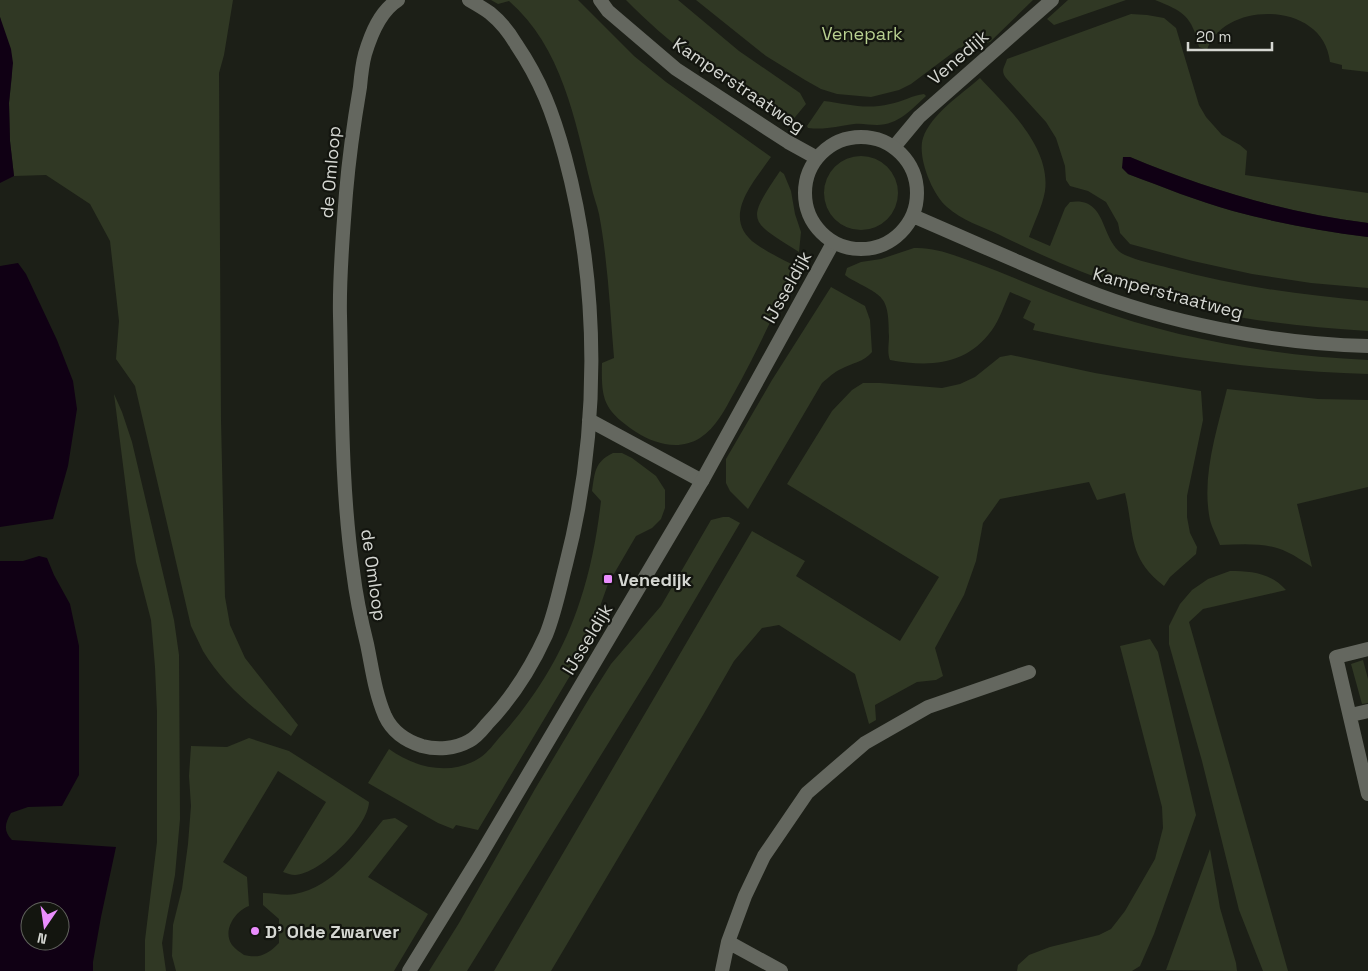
<svg xmlns="http://www.w3.org/2000/svg" width="1368" height="971" font-family="'Space Grotesk',sans-serif">
  <style>
    .green { fill: #303824 }
    .water { fill: #100014; fill-rule: evenodd }
    .lines { fill: none; stroke-linecap: round; stroke-linejoin: round }
    .minor { stroke: #64675f; stroke-width: 14 }
    .tertiary { stroke: #64675f; stroke-width: 14 }
    .secondary { stroke: #64675f; stroke-width: 14 }
    .poi-dot { fill: #ea8dfd; stroke: #13150f; stroke-width: 2 }
    .labels { text-anchor: middle; dominant-baseline: central; stroke-width: 4.5; stroke-linejoin: round; paint-order: stroke }
    .park-label { font-size: 18px; fill: #b8d090; stroke: #13150f }
    .street-label { font-size: 18px; fill: #d5d7d2; stroke: #13150f }
    .poi-label { font-size: 18px; font-weight: bold; fill: #d5d7d2; stroke: #13150f; text-anchor: start }
  </style>
  <rect width="100%" height="100%" fill="#1c1f17"/>
  <path class="green" d="M0,0h233l-9,55 -5,18 2,347 4,177 5,28 15,33 53,67 -7,11c-33,-23 -67,-50 -88,-85 -4,-8 -8,-17 -12,-25l-56,-240 -19,-27 3,-38 -9,-80 -20,-37 -44,-29 -32,1 -4,-35 -1,-38 3,-28 -12,-58z
    M491,0h87l56,56 32,26 105,75c-18,26 -51,61 -15,87 13,9 28,16 41,23 -21,42 -40,85 -63,126 -9,16 -18,35 -34,45 -21,13 -45,6 -64,-6 -32,-22 -35,-31 -34,-69l12,-5c-4,-48 -6,-96 -15,-144 -2,-9 -6,-19 -8,-29 -16,-65 -29,-138 -82,-184l-11,3z
    M626,0h52l61,51 61,42 6,11 -15,18c-62,-35 -115,-71 -165,-122z
    M696,0h337l-43,42 -31,6 -48,36 -12,6 -28,7 -34,-3 -16,-5 -16,-9 -39,-24z
    M1068,0h58l-72,25 -7,-6z
    M1155,0h213v72l-26,-3v-4l-12,-3c-6,-62 -107,-62 -123,-12l-8,-3c-7,-31 -16,-36 -44,-47z
    M1131,14l16,1 17,3 12,10 23,77 7,12 16,18 18,10 7,6 -2,24 123,18v30c-83,-10 -161,-34 -238,-66l-2,17c35,13 69,27 105,37 44,12 89,20 135,26v51l-57,-5 -59,-9 -59,-13 -63,-17 -10,-11 -2,-10 -12,-21 -18,-11 -18,-5 -4,-6 -1,-14 -9,-28 -10,-16 -40,-44c-6,-8 -1,-11 1,-19z
    M980,78c27,29 71,69 65,113 -3,17 -11,31 -16,46l21,9 15,-38 5,-6c39,-6 29,40 55,53 13,6 30,9 44,13 65,18 132,27 199,33v30c-51,-3 -101,-8 -151,-18 -76,-16 -147,-43 -217,-78 -17,-8 -39,-15 -53,-28 -15,-13 -30,-50 -24,-69 8,-24 39,-44 57,-60z
    M924,94l2,2c-14,13 -28,29 -49,29 -8,0 -15,-2 -23,-1 -18,2 -26,6 -46,4l-1,-2 17,-25c24,3 41,9 66,3 12,-2 23,-9 34,-10z
    M824 193a37 37 0 1 1 74 0a37 37 0 1 1-74 0Z
    M780,171l4,3 7,17 4,23 6,18 -2,20c-50,-32 -54,-29 -19,-81z
    M914,248c22,-1 42,8 62,15 38,14 75,31 113,44 89,32 185,49 279,53v14c-114,-3 -224,-20 -335,-44l2,-6 -12,-6 8,-17 -21,-9c-6,13 -10,27 -18,38 -26,36 -63,37 -102,30 -3,-7 -1,-16 -1,-24 0,-42 -6,-39 -40,-58l-4,-3 2,-7 14,-6 20,-3z
    M831,287l34,19 5,14 2,32c-8,10 -20,11 -31,17 -7,3 -13,9 -19,14l-74,126 -18,-18 -4,-8v-24l46,-79z
    M1011,355l84,18 106,18 2,29 -16,76v21l3,16 7,14 -1,7 -26,23 -6,9c-37,-29 -29,-51 -39,-93l-28,7 -8,-18 -89,17 -17,24 -7,38 -12,34 -29,53 8,28 -7,4 -19,2 -42,23 1,15 -7,4 -14,-50 -76,-49 -17,3 -28,33 -31,54 -152,256h-57l258,-440 53,30 -9,15 104,65 39,-64 -152,-93 45,-73 20,-21 11,-7h17l62,5 18,-4 15,-7 25,-20z
    M1227,389l91,10 50,1v87l-71,17 15,63c-8,-5 -16,-11 -25,-15 -21,-10 -44,-8 -67,-7 -3,-8 -8,-17 -10,-25 -9,-43 7,-90 17,-131z
    M114,394l8,18 10,30 42,178 5,35 1,164 -5,56 -13,68 4,28h-21v-31l12,-98v-130l-2,-45 -4,-47 -15,-58 -6,-42z
    M613,453h9l10,5 24,18 9,14v18l-4,11 -9,9 -16,8 -28,48 -25,70 -105,176 -22,-5 -3,4 -15,-6 -70,-40 21,-34c26,19 63,28 92,8 7,-5 13,-13 18,-19 36,-39 65,-87 81,-137 11,-33 17,-66 21,-100l-9,-10c3,-18 2,-29 21,-38z
    M723,517h6l11,6 -90,153 -183,295h-38l30,-48 76,-134 55,-92 21,-33 50,-58 50,-86z
    M1230,571c21,0 41,2 56,19l-83,19 -14,13 99,349h-25l-24,-61 -37,-149 -33,-117v-18l11,-22 12,-14 16,-11z
    M1150,639l8,13 38,163 -42,119 -14,32 -8,5h-115l1,-6 11,-10 21,-8 49,-12 12,-6 14,-18 30,-52 8,-31 -1,-21 -42,-161z
    M1363,660l5,19v24l-6,1 -11,-40z
    M249,738l40,13 80,51c-1,25 -49,72 -74,73 -4,0 -8,-2 -12,-3l43,-70 -48,-31 -55,91 24,15 2,29c-14,5 -27,25 -17,39 3,4 8,7 12,10 16,4 24,-1 35,-12v-24l-16,-14v-12c10,0 22,3 32,1 39,-7 64,-45 88,-74l12,-2 13,8 -40,51 60,37 -34,57h-218l-4,-15 1,-31 9,-36 6,-45 3,-38 -2,-30 2,-30 36,1z
    M1210,849l10,59 16,55 1,8 -71,-1z"/>
  <path class="water" d="M0,17l11,32 2,14 -4,40 1,38 4,35 -14,7z
    M1123,157h7c77,32 155,56 238,66v14c-46,-6 -91,-14 -135,-26 -36,-10 -70,-24 -105,-37l-6,-6z
    M18,263l8,11 31,66 16,41 4,28 -9,57 -15,53 -53,8v-261z
    M39,556l8,2 7,17 16,29 9,42v129l-17,31 -34,1 -17,6c-6,10 -8,18 1,27l104,7 -15,70 -8,45v9h-93v-410h23zM30,911h30v30h-30z"/>
  <g class="lines">
    <path class="minor" d="M398,0c-18,11 -27,34 -33,54 -3,11 -4,22 -5,33 -6,35 -11,70 -14,106 -3,41 -7,82 -6,123 2,85 1,171 13,255 3,25 8,49 14,73 5,24 8,49 18,72 7,15 21,25 37,30 15,4 33,3 47,-5 8,-4 13,-11 18,-17 25,-26 44,-56 59,-89 9,-22 14,-48 20,-71 34,-131 34,-277 -1,-407 -12,-44 -24,-76 -49,-113 -7,-12 -15,-22 -26,-31 -7,-5 -14,-9 -21,-13
      M894,147l25,-30 133,-117
      M589,420l113,61
      M1368,649l-32,8 32,137
      M1351,715l17,-4
      M728,942l53,29
      M722,971l6,-29 17,-46 19,-40 43,-63 58,-50 63,-36 101,-35"/>
    <path class="tertiary" d="M409,971l71,-115 222,-375 131,-238"/>
    <path class="secondary" d="M600,0l8,11 68,58 112,73 29,16
      M805 193a56 56 0 1 1 112 0a56 56 0 1 1-112 0Z
      M913,216c56,24 111,49 167,72 86,35 195,56 288,58"/>
  </g>
  <g class="poi-dot">
    <rect x="603" y="574" width="10" height="10" rx="2.5"/>
    <circle cx="255" cy="931" r="5"/>
  </g>
  <g class="labels">
    <g class="park-label">
      <text x="862" y="33">Venepark</text>
    </g>
    <g class="street-label">
      <text transform="translate(958 57) rotate(-41)">Venedijk</text>
      <text transform="translate(739 85) rotate(34)">Kamperstraatweg</text>
      <text transform="translate(330 172) rotate(-85)">de Omloop</text>
      <text transform="translate(787 287) rotate(-61)">IJsseldijk</text>
      <text transform="translate(1168 293) rotate(15)">Kamperstraatweg</text>
      <text transform="translate(374 575) rotate(82)">de Omloop</text>
      <text transform="translate(587 639) rotate(-59)">IJsseldijk</text>
    </g>
    <g class="poi-label">
      <text x="618" y="579">Venedijk</text>
      <text x="265" y="931">D' Olde Zwarver</text>
    </g>
  </g>
  <g transform="translate(45 926) rotate(193)"><circle r="24" fill="#13150f" stroke="#61635d"/>
  <path d="M0-4L9 19L0 12L-9 19Z" fill="#ea8dfd"/>
  <text y="-8" font-size="14" font-weight="bold" text-anchor="middle" fill="#d5d7d2">N</text>
  </g>
  <path d="M1188 42v8h84v-8" fill="none" stroke="#d5d7d2" stroke-width="2.5"/>
  <text x="1196" y="42" font-size="15" fill="#d5d7d2" stroke="#13150f" stroke-width="4" paint-order="stroke">20 m</text>
</svg>
